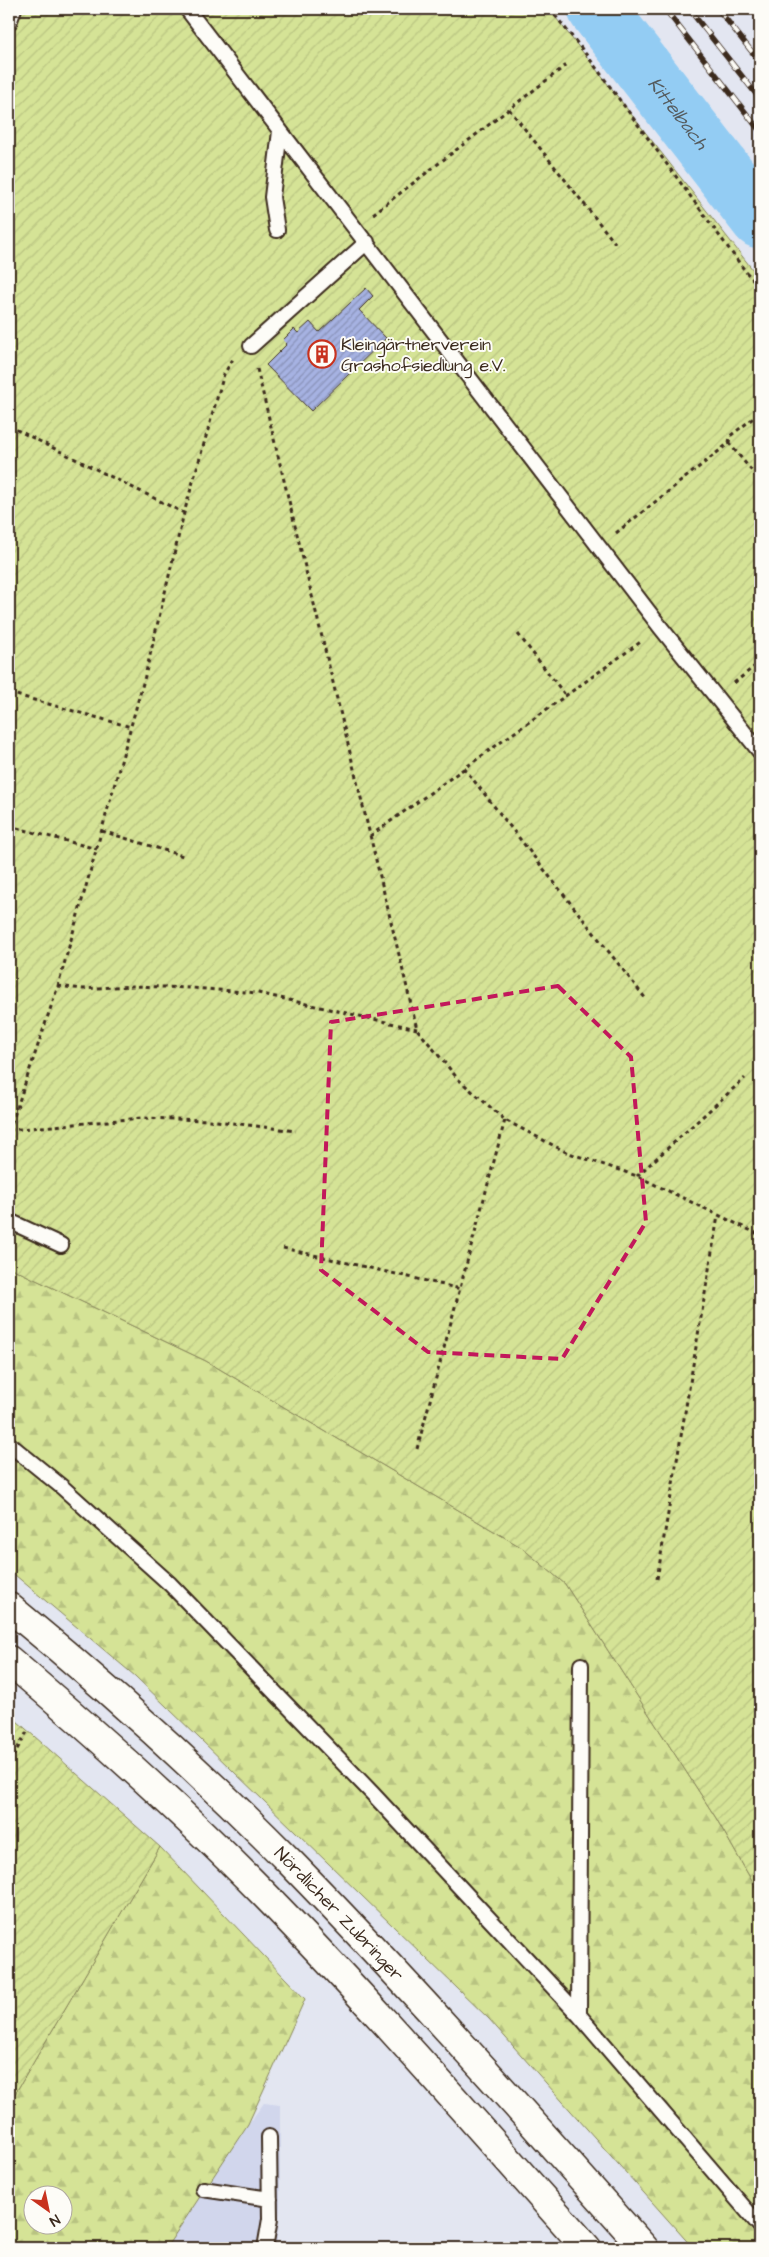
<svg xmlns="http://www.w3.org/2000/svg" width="769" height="2257" font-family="'Architects Daughter',sans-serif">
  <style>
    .built { fill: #d1d6ec }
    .forest { fill: url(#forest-firs); stroke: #88865a; fill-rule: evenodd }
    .garden { fill: url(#garden-furrows); stroke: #88865a }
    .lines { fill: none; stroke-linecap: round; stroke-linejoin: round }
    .river { stroke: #93ccf3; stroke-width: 59 }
    .building { fill: url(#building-hatch); stroke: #3b2a1e }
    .lane-casing { stroke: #3b2a1e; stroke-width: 18 }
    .primary-casing { stroke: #3b2a1e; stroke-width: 31 }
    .path { stroke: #3b2a1e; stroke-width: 3; stroke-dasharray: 4 4; stroke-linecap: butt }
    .lane { stroke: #fdfcf7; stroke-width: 14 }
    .primary { stroke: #fdfcf7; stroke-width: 28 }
    .rail-casing { stroke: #3b2a1e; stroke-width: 5.5 }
    .rail { stroke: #fdfcf7; stroke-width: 4; stroke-dasharray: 11; stroke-linecap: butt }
    .marked { fill: none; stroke: #c2185b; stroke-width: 4; stroke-dasharray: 10 6; stroke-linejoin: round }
    .labels { text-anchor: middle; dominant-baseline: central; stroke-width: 4; stroke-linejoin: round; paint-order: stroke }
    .poi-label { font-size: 18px; fill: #3b2a1e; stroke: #fdfcf7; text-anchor: start }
    .street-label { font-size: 18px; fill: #3b2a1e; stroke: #fdfcf7 }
    .water-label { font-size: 19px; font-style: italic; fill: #555b5e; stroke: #fdfcf7 }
  </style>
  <defs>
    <pattern id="forest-firs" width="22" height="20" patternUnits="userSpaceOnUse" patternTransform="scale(1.25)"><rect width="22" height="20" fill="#d5e396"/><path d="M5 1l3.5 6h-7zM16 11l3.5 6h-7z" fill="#b8c381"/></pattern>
    <pattern id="garden-furrows" width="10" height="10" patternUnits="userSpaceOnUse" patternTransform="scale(1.25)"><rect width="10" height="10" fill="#d5e396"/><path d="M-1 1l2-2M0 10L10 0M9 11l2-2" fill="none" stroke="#b8c381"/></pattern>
    <pattern id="building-hatch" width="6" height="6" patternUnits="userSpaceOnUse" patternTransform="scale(1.25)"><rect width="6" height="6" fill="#a6b2e2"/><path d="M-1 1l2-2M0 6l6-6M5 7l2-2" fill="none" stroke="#8891b7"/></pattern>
  </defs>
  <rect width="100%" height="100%" fill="#e3e6f1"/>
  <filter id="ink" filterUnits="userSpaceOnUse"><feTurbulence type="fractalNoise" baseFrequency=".02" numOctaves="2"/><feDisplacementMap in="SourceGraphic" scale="10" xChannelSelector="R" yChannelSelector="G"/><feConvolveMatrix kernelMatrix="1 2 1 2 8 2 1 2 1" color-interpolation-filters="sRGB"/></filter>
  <g filter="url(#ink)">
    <path class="built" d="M264,2103l16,2v100l-4,43h-121z"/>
    <path class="forest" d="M9,1267l197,94 315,186 44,37 151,234 44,77v353h-67l-204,-229 -354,-343 -126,-106z
      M160,1847l145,152 -57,125 -82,124h-157v-144zM32,2194h30v30h-30z"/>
    <path class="garden" d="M9,9h540l211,270v1616l-44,-77 -151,-234 -44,-37 -315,-186 -197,-94z
      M9,1714l151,133 -151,257z"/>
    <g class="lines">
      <path class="river" id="s1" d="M597,9l163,210"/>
    </g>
    <path class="building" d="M366,288l7,8 -14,14 27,28 -75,73 -45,-46 21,-21 -4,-4 11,-11 4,4 12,-11 9,10z"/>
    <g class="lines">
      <g class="lane-casing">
        <path id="lane" d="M187,9l474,619 99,124
          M9,23l5,-14
          M277,230l-5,-33 8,-66
          M251,346l116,-104
          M9,1221l52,24
          M9,1444l53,43 108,97 202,209 207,222 181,211
          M579,2015l2,-350
          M203,2189l67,10
          M265,2248l5,-29 -1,-82"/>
      </g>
      <g class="primary-casing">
        <g id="primary">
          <path id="s2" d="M9,1607c98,80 193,166 282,256 122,125 237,255 353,385"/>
          <path d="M9,1660c87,74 173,151 254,233 112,114 217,236 324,355"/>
        </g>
      </g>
      <path class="path" d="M550,9l39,49 157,214 14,15
        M509,109l106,134
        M373,214l196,-151
        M257,369l160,660 41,50 47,41 61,32 71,24 123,59
        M9,426l175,87
        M729,443l1,-7 30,-23
        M616,533l113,-90 31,38
        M518,634l48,62
        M734,683l26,-21
        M9,693l122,34
        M464,768l182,231
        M9,826l88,23
        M102,831l81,25
        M370,836l272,-195
        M58,986l25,3 49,-3 60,2 66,5 159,36
        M9,1130l132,-12 68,2 87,11
        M9,1131l49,-145 87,-310 39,-163 40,-139 9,-15
        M637,1176l108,-98
        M283,1248l178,41
        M417,1449l88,-329
        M657,1579l61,-363
        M9,1763l18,-31"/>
      <use href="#lane" class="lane"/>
      <use href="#primary" class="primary"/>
      <g class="rail-casing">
        <path id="rail" d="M665,9l95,122
          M689,9l71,90
          M718,9l42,53
          M755,9l5,6"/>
      </g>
      <use href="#rail" class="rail"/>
    </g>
  </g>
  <path class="marked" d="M558,986l73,71 15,165 -84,137 -134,-7 -107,-82 10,-248z"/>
  <defs>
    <g id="building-ring" transform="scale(1.4375)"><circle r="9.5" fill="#fdfcf7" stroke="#c8321e" stroke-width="1.5"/><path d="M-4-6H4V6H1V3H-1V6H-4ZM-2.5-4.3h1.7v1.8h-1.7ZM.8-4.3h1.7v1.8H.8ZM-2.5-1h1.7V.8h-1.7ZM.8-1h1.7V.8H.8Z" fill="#c8321e"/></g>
  </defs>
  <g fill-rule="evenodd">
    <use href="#building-ring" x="322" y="354"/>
  </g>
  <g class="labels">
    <g class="poi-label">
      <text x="341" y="344">Kleingärtnerverein<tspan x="341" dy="21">Grashofsiedlung e.V.</tspan></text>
    </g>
    <g class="street-label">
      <text stroke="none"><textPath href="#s2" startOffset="451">Nördlicher Zubringer</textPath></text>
    </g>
    <g class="water-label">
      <text stroke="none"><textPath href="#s1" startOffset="132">Kittelbach</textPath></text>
    </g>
  </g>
  <rect width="769" height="2257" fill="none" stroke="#fdfcf7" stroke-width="30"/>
  <rect x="15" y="15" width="739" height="2227" fill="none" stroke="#3b2a1e" stroke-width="2" filter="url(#ink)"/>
  <g transform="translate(48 2210) rotate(147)"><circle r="24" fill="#fdfcf7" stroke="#afa8a0"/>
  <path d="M0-4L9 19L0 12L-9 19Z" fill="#c8321e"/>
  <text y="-8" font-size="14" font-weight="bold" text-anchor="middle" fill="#3b2a1e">N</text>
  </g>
</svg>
